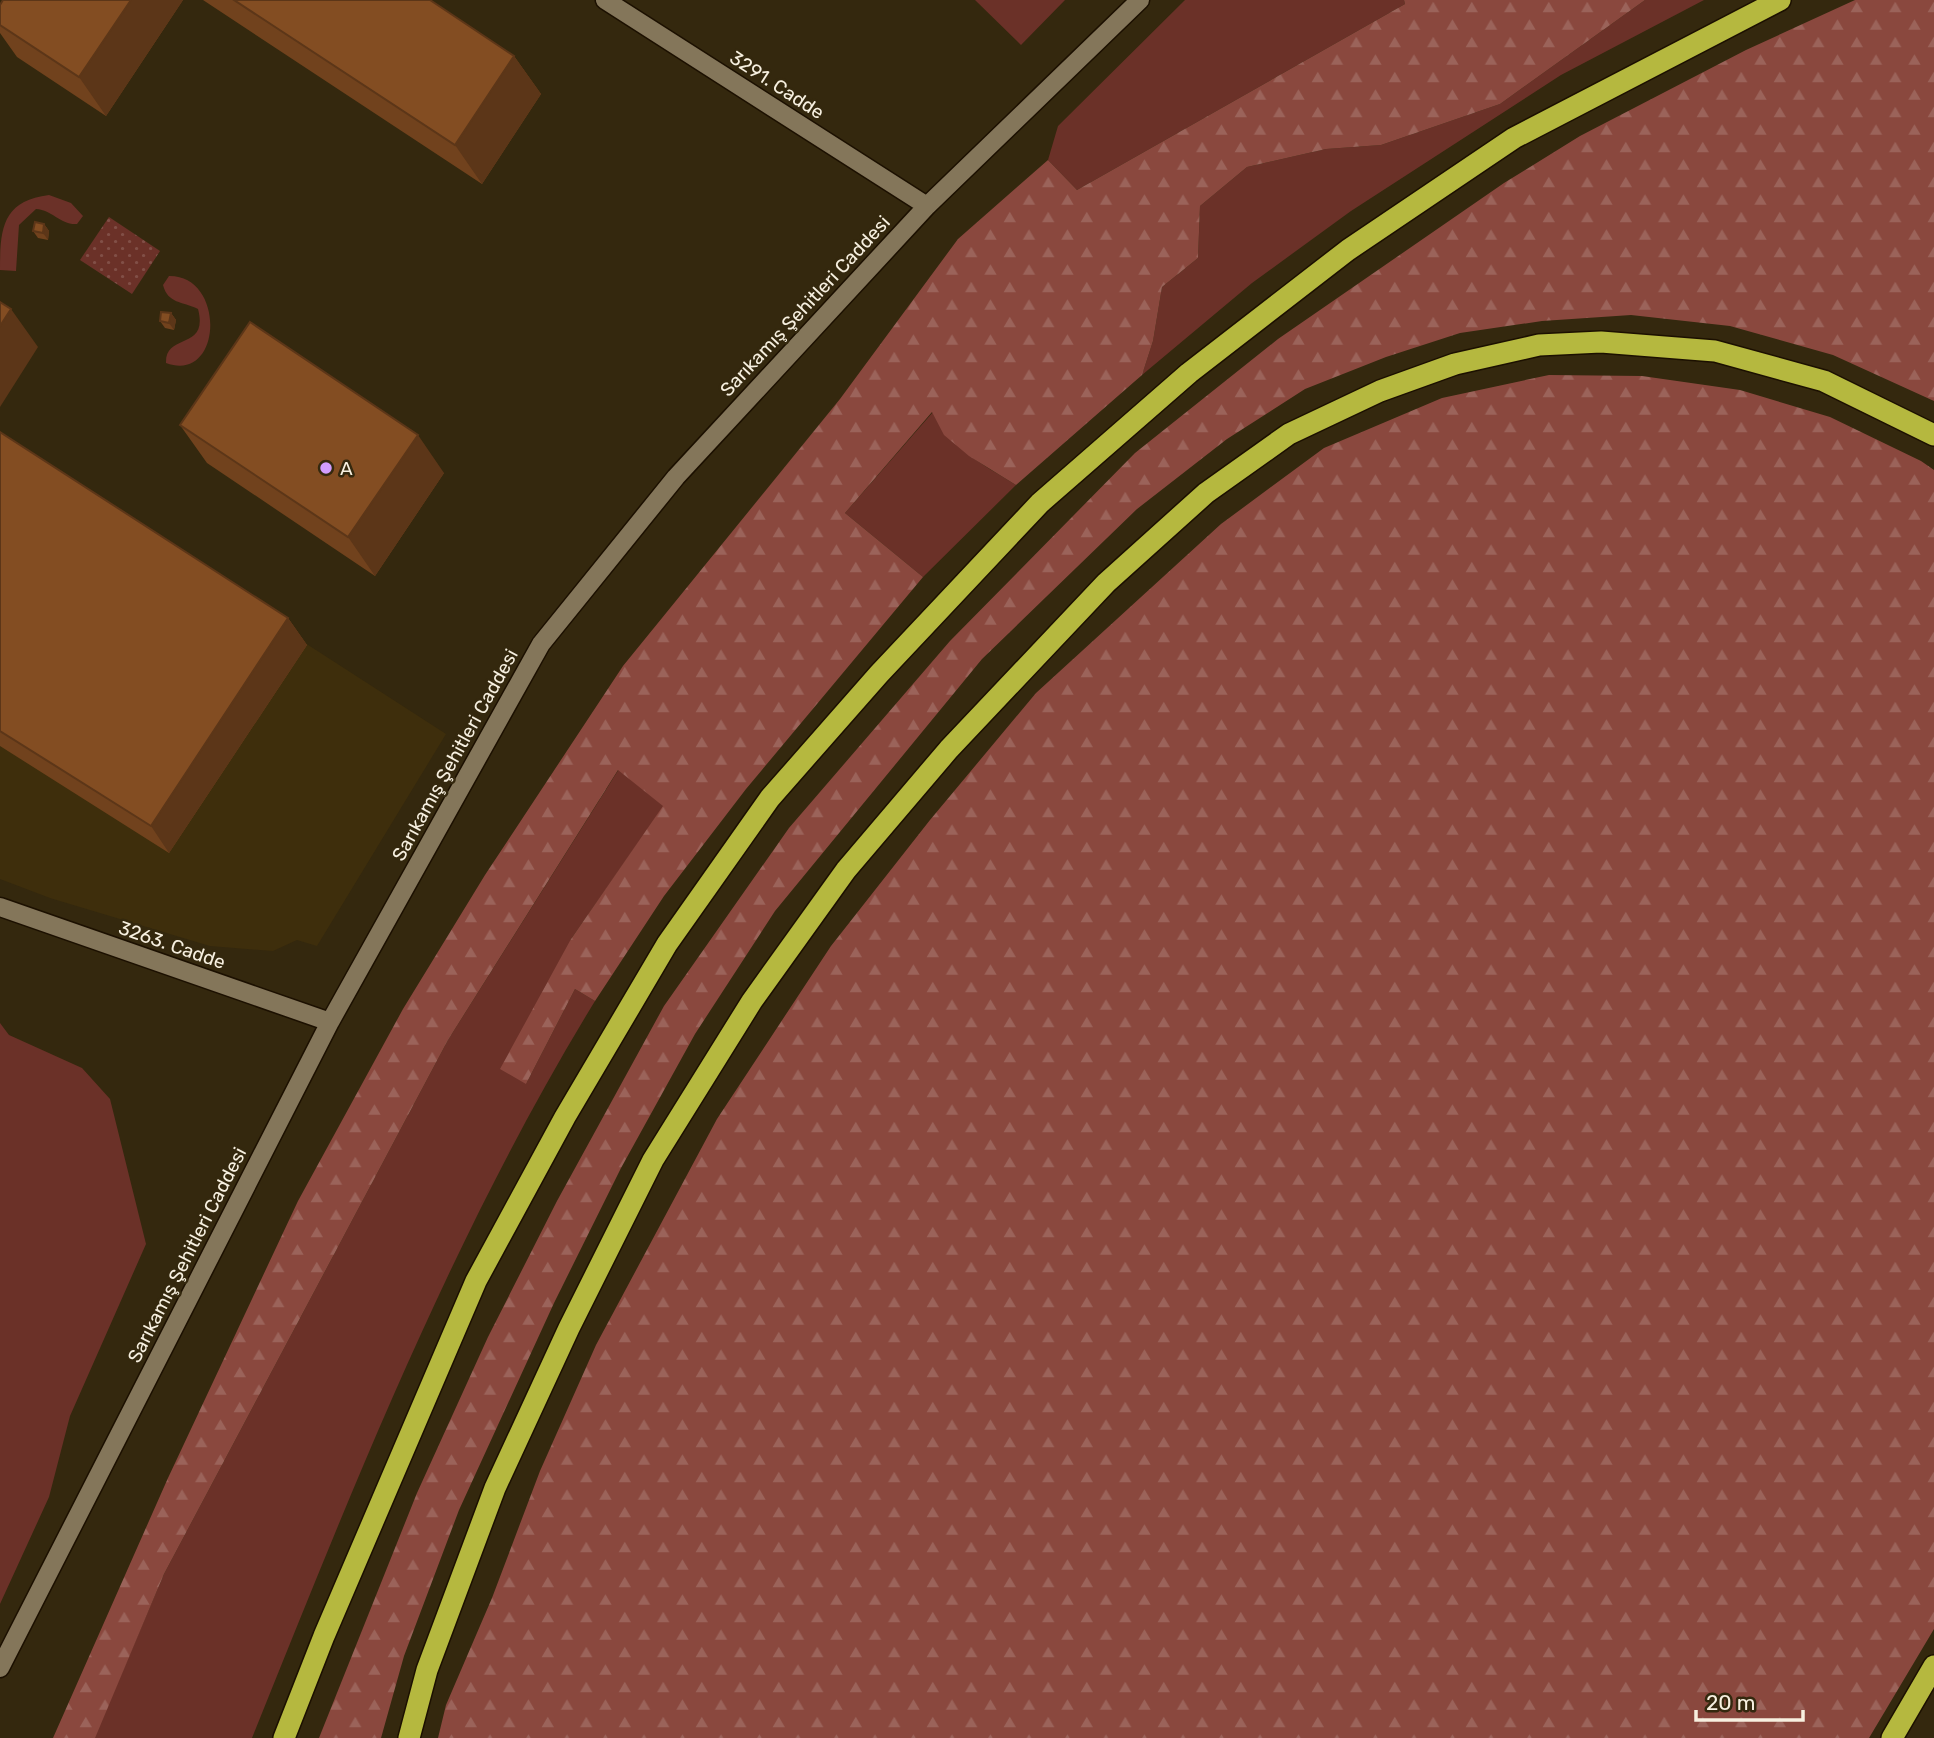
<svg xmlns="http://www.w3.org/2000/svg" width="1934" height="1738" font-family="Rubik,sans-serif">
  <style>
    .built { fill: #3e2e0c }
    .grass { fill: #6b3128 }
    .forest { fill: url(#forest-firs) }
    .park { fill: url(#park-dots) }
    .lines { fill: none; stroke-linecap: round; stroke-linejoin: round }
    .minor-casing { stroke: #1c1000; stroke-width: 21 }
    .highway-casing { stroke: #1c1000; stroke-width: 24 }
    .minor { stroke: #84765a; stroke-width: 18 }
    .highway { stroke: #b5b83f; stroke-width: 21 }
    .wall { fill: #71421d }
    .shaded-wall { fill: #5c3618 }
    .building { fill: #834d22; stroke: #5c3618; stroke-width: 2 }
    .poi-dot { fill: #d29dfd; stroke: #34280e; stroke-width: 2.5 }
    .labels { text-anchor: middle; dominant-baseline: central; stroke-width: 5; stroke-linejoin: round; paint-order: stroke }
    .street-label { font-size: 19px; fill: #f7f0e0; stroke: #34280e }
    .poi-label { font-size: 19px; fill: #f7f0e0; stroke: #34280e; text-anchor: start }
  </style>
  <defs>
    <pattern id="forest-firs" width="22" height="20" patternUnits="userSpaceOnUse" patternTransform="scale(1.75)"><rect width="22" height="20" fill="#8a483e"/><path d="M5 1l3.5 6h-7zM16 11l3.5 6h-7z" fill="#9b635a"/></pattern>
    <pattern id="park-dots" width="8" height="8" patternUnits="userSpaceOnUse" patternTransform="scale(1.75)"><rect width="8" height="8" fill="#6b3128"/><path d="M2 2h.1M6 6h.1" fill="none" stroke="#814f47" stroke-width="1.8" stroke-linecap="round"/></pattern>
  </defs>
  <rect width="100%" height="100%" fill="#34280e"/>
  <path class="built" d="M0,446l446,288 -129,212 -20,-6 -24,11 -63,-5 -160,-48 -50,-19z"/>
  <path class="grass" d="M975,0h90l-44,45z
    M1185,0h219l1,4 -328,186 -29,-30 10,-34z
    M1645,0h59l-143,75 -210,136 -99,72 -110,92 11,-34 9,-54 36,-29 2,-52 47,-39 79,-18 55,-4 119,-41z
    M49,195l22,8 12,13 -6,8c-17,1 -24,-14 -41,-15l-17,16 -3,46 -16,-1c0,-41 2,-69 49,-75z
    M169,276c57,-1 54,108 -3,87 -1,-31 43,-12 32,-54 -16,-8 -30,-5 -35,-24z
    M933,412c19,38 48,51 83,73l-93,92 -78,-64z
    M619,769l45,37 -93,133 -45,145 49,-95 20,12c-142,232 -242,486 -343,737h-158l70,-164 284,-534z
    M0,1023l9,12 73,33 28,31 36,145 -76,172 -21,81 -49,107z"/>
  <path class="forest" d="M1404,0h241l-145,104 -119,41 -55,4 -79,18 -47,39 -2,52 -36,29 -9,54 -11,34 -126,110 -47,-29 -25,-21 -12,-23 -87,101 78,64 -177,212 -82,107 -69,105 -20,-12 -49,95 -26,-15 71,-130 92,-133 -45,-36 -170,270 -284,534 -69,164h-42l115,-260 130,-277 105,-192 82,-134 138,-209 217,-267 118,-160 90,-79 29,30 328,-186z
    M1855,0h79v401l-101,-46 -103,-29 -99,-11 -89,6 -82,12 -74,24 -81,32 -78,50 -90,70 -155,150 -207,252 -80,123 -74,134 -67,135 -95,207 -55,146 -23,82h-62l98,-245 71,-156 69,-136 107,-195 125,-178 161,-187 185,-188 143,-114 226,-156 76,-47 166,-86z
    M1549,375l93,1 98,14 90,27 91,44 13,9v1159l-65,109h-1431l8,-33 46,-107 48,-127 56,-126 121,-226 114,-173 99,-126 106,-127 185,-169 103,-76 118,-50z"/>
  <path class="park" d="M109,217l51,34 -28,43 -52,-34z"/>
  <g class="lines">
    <g class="minor-casing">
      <path id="minor" d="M605,0l322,206
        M0,907l330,115
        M0,1668l330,-646 211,-378 135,-167 251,-271 213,-206"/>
    </g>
    <g class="highway-casing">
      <path id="highway" d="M284,1738l40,-102 152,-355 89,-164 102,-173 103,-146 109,-124 161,-171 149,-130 159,-123 166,-112 266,-138
        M409,1738l18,-68 68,-182 74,-160 84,-168 99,-159 94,-131 103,-121 157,-166 100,-90 83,-59 91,-43 75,-27 84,-19 62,-3 114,9 109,30 110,54
        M1892,1738l42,-72"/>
    </g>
    <use href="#minor" class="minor"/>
    <use href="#highway" class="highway"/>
  </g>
  <path class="wall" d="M183,0l-77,116 -89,-59 -17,-24v-28z
    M203,0h227l84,56 27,38 -59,90z
    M44,224l5,7 -1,9 -10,-2 -5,-7z
    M171,313l5,7 -2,10 -9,-2 -5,-7z
    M180,425l264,48 -69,103 -168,-113z
    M0,432l288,186 19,27 -138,208 -169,-107z"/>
  <path class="shaded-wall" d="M131,0h52l-77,116 -27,-39z
    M514,56l27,38 -59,90 -27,-39z
    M44,224l5,7 -1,9 -5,-7z
    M11,309l27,38 -38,60v-81z
    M171,313l5,7 -2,10 -5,-7z
    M418,435l26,38 -69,103 -27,-39z
    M288,618l19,27 -138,208 -18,-27z"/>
  <path class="building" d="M3,0h128l-52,77 -79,-52v-20z
    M234,0h196l84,56 -59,89z
    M35,222l9,2 -1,9 -10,-2z
    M0,302l11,7 -11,17z
    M161,312l10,1 -2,10 -9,-2z
    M250,322l168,113 -70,102 -168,-112z
    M0,432l288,186 -137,208 -151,-95z"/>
  <circle class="poi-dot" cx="326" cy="468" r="7"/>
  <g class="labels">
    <g class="street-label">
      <text transform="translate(777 85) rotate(33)">3291. Cadde</text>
      <text transform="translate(805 306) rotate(-47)">Sarıkamış Şehitleri Caddesi</text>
      <text transform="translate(455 755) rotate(-61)">Sarıkamış Şehitleri Caddesi</text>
      <text transform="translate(172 945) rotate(19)">3263. Cadde</text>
      <text transform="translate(187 1255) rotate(-63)">Sarıkamış Şehitleri Caddesi</text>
    </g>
    <g class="poi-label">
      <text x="340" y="468">A</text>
    </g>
  </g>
  <path d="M1696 1710v10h107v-10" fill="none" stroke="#f7f0e0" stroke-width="3.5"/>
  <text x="1706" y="1710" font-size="21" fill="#f7f0e0" stroke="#34280e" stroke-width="5" paint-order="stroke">20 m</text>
</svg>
